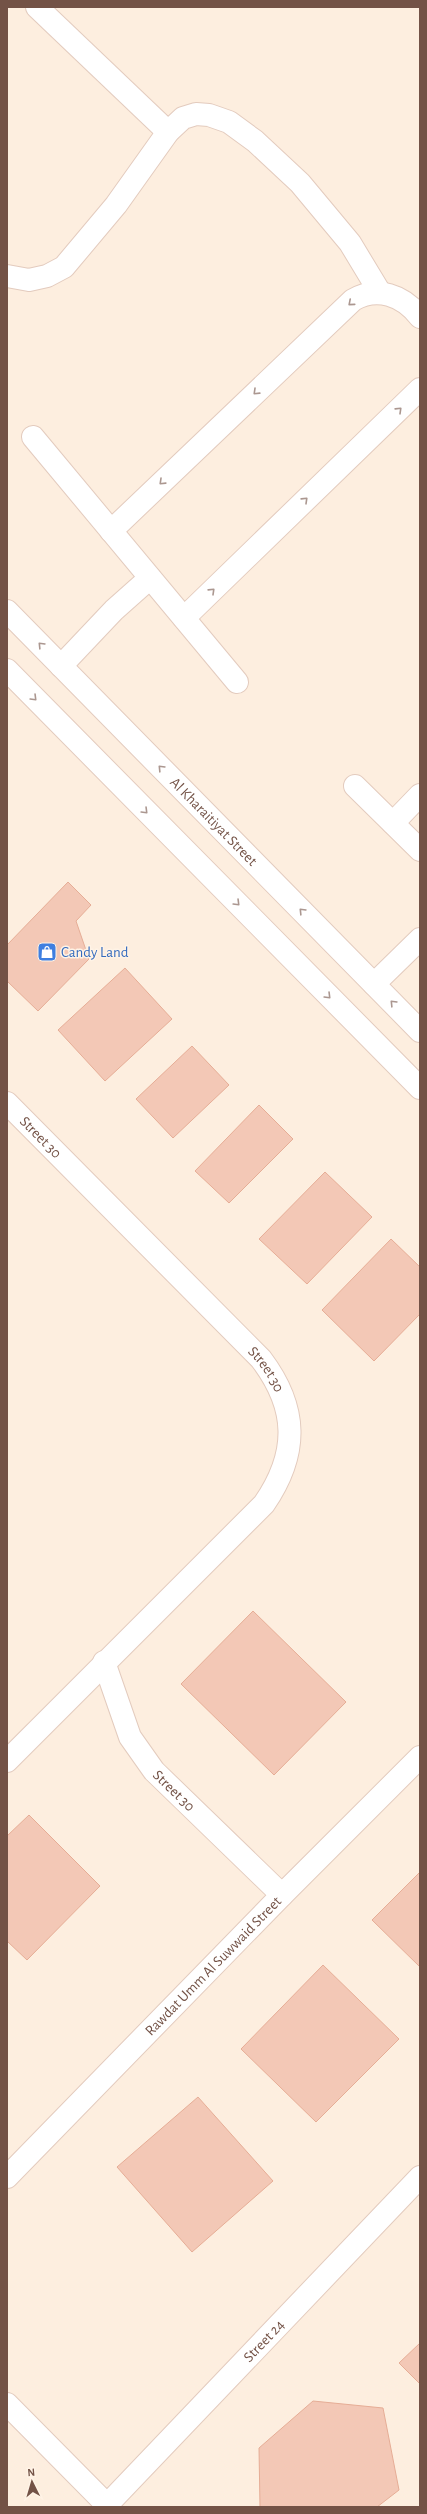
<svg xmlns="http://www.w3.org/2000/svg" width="427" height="2514" font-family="'Alegreya Sans',sans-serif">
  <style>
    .building { fill: #f3c8b6; stroke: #e6ad96 }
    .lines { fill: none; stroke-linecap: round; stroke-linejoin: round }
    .minor-casing { stroke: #e3cbbe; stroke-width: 24 }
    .minor { stroke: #fff; stroke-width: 22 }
    .oneway { stroke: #ab9790 }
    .labels { text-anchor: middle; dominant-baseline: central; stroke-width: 3; stroke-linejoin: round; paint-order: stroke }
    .street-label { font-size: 15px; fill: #735246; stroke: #fff3e6 }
    .shop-label { font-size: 15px; fill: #366cbe; stroke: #fff3e6; text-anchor: start }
  </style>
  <rect width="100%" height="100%" fill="#fdeedf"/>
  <path class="building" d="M68,882l23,23 -15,16 13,38 -51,52 -31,-30v-36z
    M125,968l47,51 -67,62 -47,-51z
    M192,1046l37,39 -56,53 -37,-39z
    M259,1105l34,34 -64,64 -34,-32z
    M325,1172l47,45 -65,67 -48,-45z
    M391,1239l29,28v47l-46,47 -52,-51z
    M253,1611l93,91 -72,73 -93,-91z
    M29,1815l71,71 -73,74 -20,-19v-105z
    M420,1872v95l-48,-47z
    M323,1965l76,74 -83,83 -75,-73z
    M198,2097l75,84 -81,71 -75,-85z
    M420,2343v41l-21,-21z
    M313,2401l70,7 16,82 -22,17h-117l-1,-59z"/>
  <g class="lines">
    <g class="minor-casing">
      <g id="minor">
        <path d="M37,7l131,125"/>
        <path d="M7,276l22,4 18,-4 17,-9 52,-62 52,-73 15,-14 13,-4 13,1 20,7 26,19 45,42 50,60 29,48"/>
        <path d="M33,437l204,245"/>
        <path d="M111,531l242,-231c24,-14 50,-5 67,17"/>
        <path id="s1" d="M7,611l413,420"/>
        <path d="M184,618l236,-229"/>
        <path d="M61,666l53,-56 36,-32"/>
        <path d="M7,670l413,418"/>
        <path d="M355,786l65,64"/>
        <path d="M393,823l27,-28"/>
        <path d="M374,984l46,-45"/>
        <path id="s2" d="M7,1103l254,256c37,49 38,94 3,145l-257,257"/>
        <path id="s3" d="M104,1662l26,75 24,34 128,124"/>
        <path id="s4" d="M7,2177l275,-282 138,-138"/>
        <path d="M7,2404l102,103"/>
        <path id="s5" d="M107,2505l313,-328"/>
      </g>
    </g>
    <use href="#minor" class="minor"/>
  </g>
  <defs><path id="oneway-chevron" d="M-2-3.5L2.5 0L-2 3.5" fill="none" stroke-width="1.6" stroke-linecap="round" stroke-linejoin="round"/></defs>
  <g class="oneway">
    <use href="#oneway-chevron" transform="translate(351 303) rotate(139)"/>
    <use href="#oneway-chevron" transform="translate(256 392) rotate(136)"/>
    <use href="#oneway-chevron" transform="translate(399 410) rotate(-44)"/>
    <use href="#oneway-chevron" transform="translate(162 482) rotate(136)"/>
    <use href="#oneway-chevron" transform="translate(305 500) rotate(-44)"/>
    <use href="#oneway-chevron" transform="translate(212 591) rotate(-44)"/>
    <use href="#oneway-chevron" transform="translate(41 645) rotate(-134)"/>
    <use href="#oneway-chevron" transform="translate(34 698) rotate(45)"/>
    <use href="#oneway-chevron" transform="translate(161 768) rotate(-134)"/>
    <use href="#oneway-chevron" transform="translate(145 811) rotate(45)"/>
    <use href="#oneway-chevron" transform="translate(237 903) rotate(45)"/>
    <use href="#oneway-chevron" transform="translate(302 911) rotate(-134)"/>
    <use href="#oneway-chevron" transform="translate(328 996) rotate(45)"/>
    <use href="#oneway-chevron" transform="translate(393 1003) rotate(-134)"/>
  </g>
  <defs>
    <g id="shop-square" transform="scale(1)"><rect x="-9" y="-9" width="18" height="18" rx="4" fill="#3f7fe0" stroke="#fff3e6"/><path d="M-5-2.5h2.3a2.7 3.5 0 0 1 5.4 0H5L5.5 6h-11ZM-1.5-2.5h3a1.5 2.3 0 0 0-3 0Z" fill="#fff"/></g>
  </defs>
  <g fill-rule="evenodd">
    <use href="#shop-square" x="47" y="952"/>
  </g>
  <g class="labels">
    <g class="street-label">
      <text stroke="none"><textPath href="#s1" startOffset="295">Al Kharaitiyat Street</textPath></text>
      <text stroke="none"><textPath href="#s2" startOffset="48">Street 30</textPath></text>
      <text stroke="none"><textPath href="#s2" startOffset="372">Street 30</textPath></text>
      <text stroke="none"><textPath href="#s3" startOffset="149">Street 30</textPath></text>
      <text stroke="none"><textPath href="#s4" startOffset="295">Rawdat Umm Al Suwwaid Street</textPath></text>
      <text stroke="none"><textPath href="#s5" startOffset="227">Street 24</textPath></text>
    </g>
    <g class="shop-label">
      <text x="61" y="952">Candy Land</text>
    </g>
  </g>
  <rect width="427" height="2514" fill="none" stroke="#735246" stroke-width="16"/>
  <g transform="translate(32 2482) rotate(355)" stroke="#fff3e6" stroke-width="3" paint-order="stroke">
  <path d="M0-3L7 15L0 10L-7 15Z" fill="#735246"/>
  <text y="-6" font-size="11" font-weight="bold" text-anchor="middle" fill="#735246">N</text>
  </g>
</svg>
